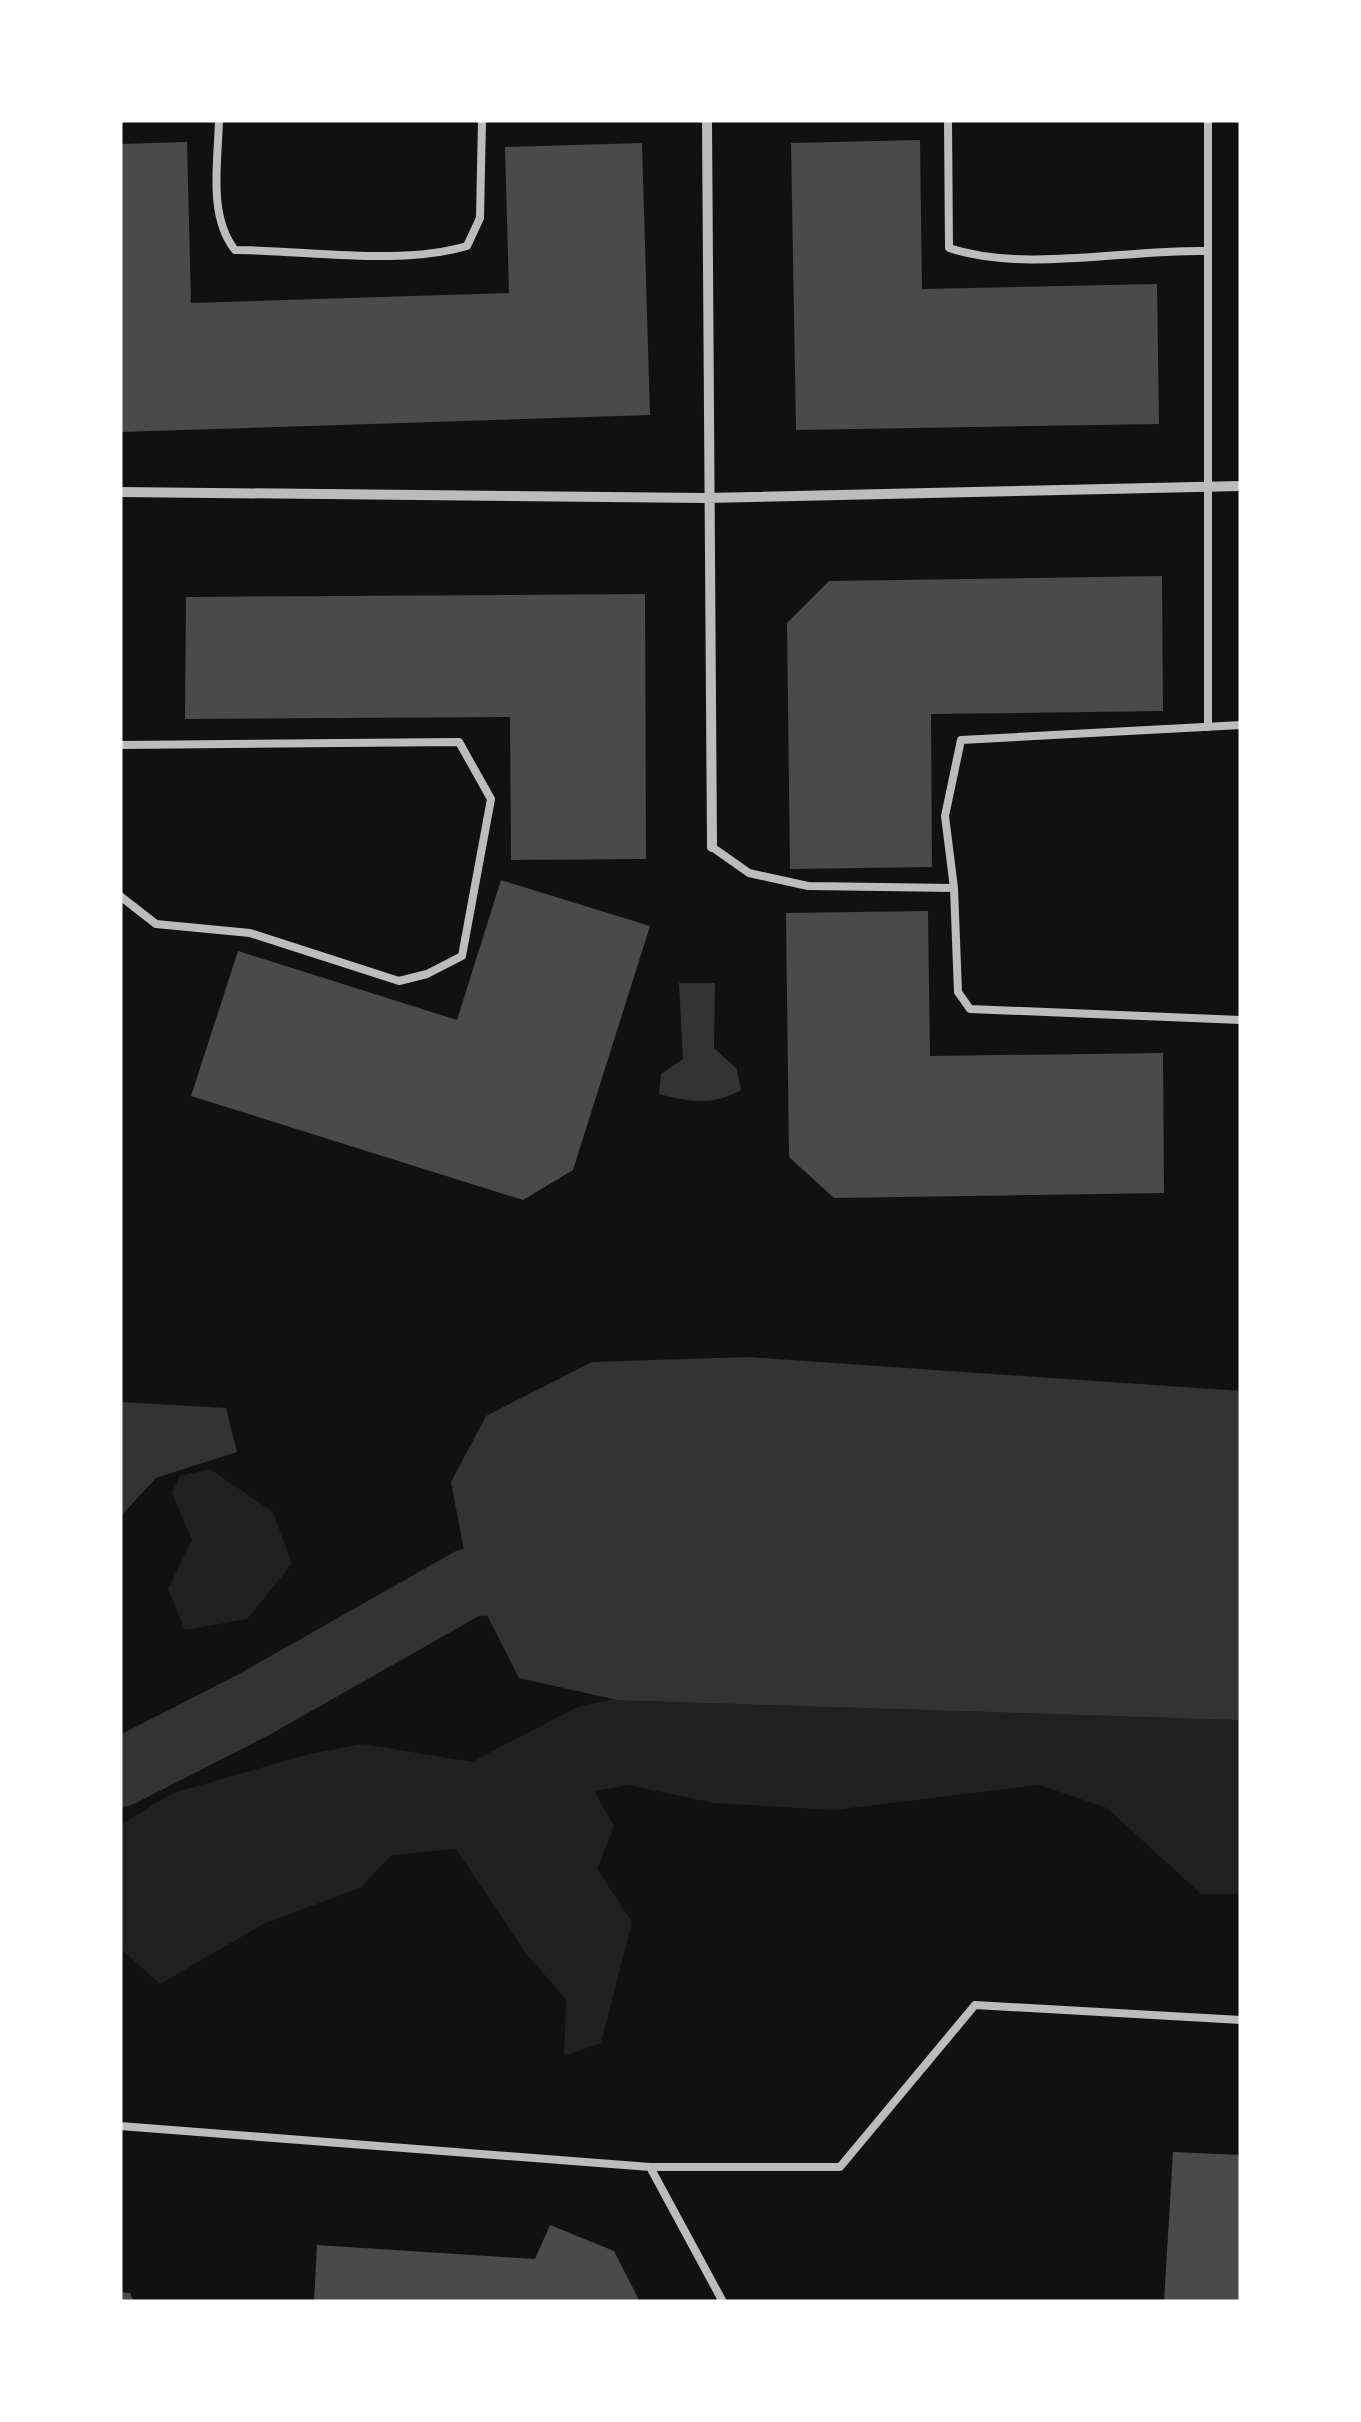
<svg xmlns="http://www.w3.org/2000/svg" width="1361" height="2422" font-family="Arial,sans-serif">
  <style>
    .green { fill: #202020 }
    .water { fill: #333 }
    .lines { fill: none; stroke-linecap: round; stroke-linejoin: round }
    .river { stroke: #333; stroke-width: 68 }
    .building { fill: #4a4a4a }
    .service { stroke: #bcbcbc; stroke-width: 8 }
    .minor { stroke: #bcbcbc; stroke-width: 10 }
  </style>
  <rect width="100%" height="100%" fill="#111"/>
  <path class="green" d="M210,1469l63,43 19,52 -45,55 -62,11 -17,-41 24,-49 -20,-47 8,-17z
    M692,1681l549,12v201h-40l-94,-86 -68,-23 -206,25 -119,-7 -86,-18 -34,6 20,35 -17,43 35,53 -31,121 -37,13 2,-57 -39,-44 -71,-106 -64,6 -32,33 -95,35 -105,61 -40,-36v-123l53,-32 136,-39 54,-10 109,18 105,-55z"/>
  <path class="water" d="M679,983h36l-1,65 23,21 4,21c-28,16 -52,12 -82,4l2,-20 22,-15z
    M747,1357l494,34v329l-624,-20 -98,-22 -49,-96 -19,-100 35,-66 106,-54z
    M120,1402l106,6 11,44 -81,26 -36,39z"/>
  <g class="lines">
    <path class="river" d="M120,1773l135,-69 215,-122 91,-1"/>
  </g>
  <path class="building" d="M920,140l2,149 235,-5 2,140 -363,6 -5,-287z
    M187,142l4,161 318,-10 -4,-146 137,-4 8,272 -530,17v-288z
    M1162,576l1,135 -232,3 1,153 -142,2 -3,-246 42,-42z
    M645,594l1,265 -135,1 -1,-143 -325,2 1,-122z
    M501,880l149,46 -77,244 -50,30 -332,-104 47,-145 219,69z
    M928,911l2,145 233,-3 1,140 -330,5 -45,-41 -3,-244z
    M1173,2152l68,3v147h-77z
    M550,2225l64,26 26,51h-326l3,-57 218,14z
    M120,2292l10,1 4,9h-14z"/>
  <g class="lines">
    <path class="service" d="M219,120c-1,42 -11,96 16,130 72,0 164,16 232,-4l13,-28 2,-98
      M948,120l1,128c75,25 178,1 259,3
      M1208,120v607
      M1241,725l-280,15 -16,76 9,72 4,104 12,17 271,11
      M120,745l339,-3 32,57 -29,157 -35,18 -28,7 -149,-48 -94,-9 -36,-28
      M712,847l37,26 59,13 146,2
      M120,2126l530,41
      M723,2302l-73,-135h190l135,-162 266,15"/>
    <path class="minor" d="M707,120l5,727
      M120,492l586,6 535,-12"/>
  </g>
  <rect width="1361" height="2422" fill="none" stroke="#ffffff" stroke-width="245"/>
</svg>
